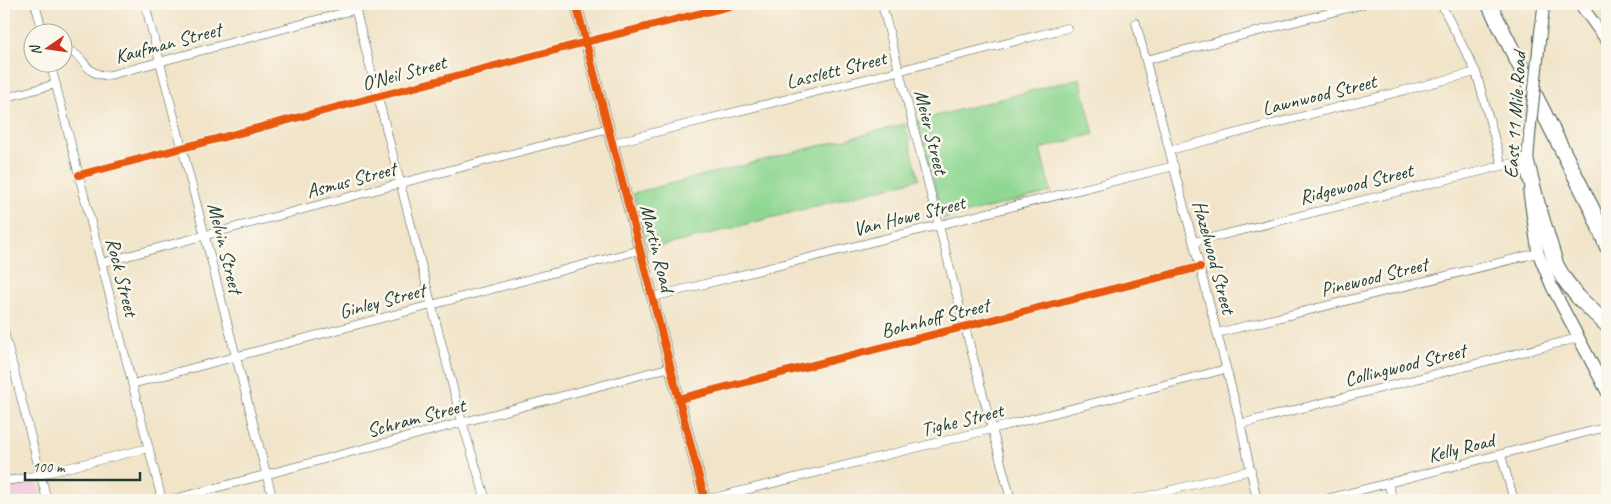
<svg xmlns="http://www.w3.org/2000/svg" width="1611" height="504" font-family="Caveat,sans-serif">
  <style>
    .built { fill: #f3cfdf }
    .green { fill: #8fd792; stroke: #578a63 }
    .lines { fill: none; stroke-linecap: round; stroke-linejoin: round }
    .minor-casing { stroke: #3e564a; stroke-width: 9 }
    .tertiary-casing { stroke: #3e564a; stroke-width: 12 }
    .secondary-casing { stroke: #3e564a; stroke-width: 13 }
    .motorway-casing { stroke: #3e564a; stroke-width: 17 }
    .minor { stroke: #fff; stroke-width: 8 }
    .tertiary { stroke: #fff; stroke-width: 10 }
    .secondary { stroke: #fff; stroke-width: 11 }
    .motorway { stroke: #fff; stroke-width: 15 }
    .secondary-bridge-casing { stroke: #3e564a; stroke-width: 13; stroke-linecap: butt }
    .secondary-bridge { stroke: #fff; stroke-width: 11 }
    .cycleway-casing { stroke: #fbf7ec; stroke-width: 11 }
    .cycleway { stroke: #e8590c; stroke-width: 8 }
    .labels { text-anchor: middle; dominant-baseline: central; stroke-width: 5; stroke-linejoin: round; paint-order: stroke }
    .street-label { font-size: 20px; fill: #1f3d34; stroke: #fbf7ec }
  </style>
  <rect width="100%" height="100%" fill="#fbf7ec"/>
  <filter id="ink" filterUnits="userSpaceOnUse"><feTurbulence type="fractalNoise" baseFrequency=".02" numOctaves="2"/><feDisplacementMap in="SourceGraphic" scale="10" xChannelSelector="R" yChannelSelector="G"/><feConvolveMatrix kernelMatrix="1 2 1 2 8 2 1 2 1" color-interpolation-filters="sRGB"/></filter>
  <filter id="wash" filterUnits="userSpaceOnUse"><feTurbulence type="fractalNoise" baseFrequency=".0096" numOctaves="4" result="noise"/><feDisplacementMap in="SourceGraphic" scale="20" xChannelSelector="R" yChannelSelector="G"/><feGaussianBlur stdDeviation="1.12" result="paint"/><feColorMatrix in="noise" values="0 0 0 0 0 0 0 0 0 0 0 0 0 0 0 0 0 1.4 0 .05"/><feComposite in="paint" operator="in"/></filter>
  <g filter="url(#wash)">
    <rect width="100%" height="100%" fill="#f1e4c9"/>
    <path class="built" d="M33,482h3l2,4 4,14h-38v-14z"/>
    <path class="green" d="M1080,78l14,56 -54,15 11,43 -107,27 -27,-98z
      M905,124l14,55 -271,71 -14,-57z"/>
  </g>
  <g filter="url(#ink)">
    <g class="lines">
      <g class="minor-casing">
        <path id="minor" d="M35,4l8,28
          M145,4l128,496
          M354,4l106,411 26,85
          M882,4l83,323 46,173
          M1441,4l35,68 26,93
          M1136,23l103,394 18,83
          M62,50c24,0 20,28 48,25l266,-71
          M1146,60l218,-56
          M50,62l112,438
          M4,98l52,-14
          M613,143l454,-115
          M1170,150l306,-78
          M79,175l507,-133 152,-38
          M1194,242l332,-82
          M101,263l508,-135
          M653,297l521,-131
          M4,331l43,169
          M1217,333l321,-80
          M132,384l508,-134
          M679,399l521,-132
          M1240,424l338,-86
          M1501,455l13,45
          M4,481l17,-2 128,-31
          M1388,483l5,17
          M170,500l501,-133
          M705,500l287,-71 234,-60
          M1132,500l119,-30
          M1322,500l285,-73"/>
      </g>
      <g class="tertiary-casing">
        <path id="tertiary" d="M576,4l129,496"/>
      </g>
      <g class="secondary-casing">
        <path id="secondary" d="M1580,4l27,37
          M1540,36l4,-32
          M1527,167l3,-37
          M1529,193l9,60 14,34 55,105"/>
      </g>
      <g class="motorway-casing">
        <path id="motorway" d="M1489,4l103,205 15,37
          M1526,160l11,43 19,62 8,14 14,18 29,28"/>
      </g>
      <use href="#minor" class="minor"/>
      <use href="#tertiary" class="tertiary"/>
      <use href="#secondary" class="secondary"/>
      <use href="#motorway" class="motorway"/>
      <g class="secondary-bridge-casing">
        <path id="secondary-bridge" d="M1530,130l10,-94"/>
      </g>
      <use href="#secondary-bridge" class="secondary-bridge"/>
      <g class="cycleway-casing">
        <path id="cycleway" d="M576,4l129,496
          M79,175l507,-133 152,-38
          M679,399l521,-132"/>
      </g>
      <use href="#cycleway" class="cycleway"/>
    </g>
  </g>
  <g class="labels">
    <g class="street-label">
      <text transform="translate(168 43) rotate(-15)">Kaufman Street</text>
      <text transform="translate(836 70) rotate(-14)">Lasslett Street</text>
      <text transform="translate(404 73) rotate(-15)">O'Neil Street</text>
      <text transform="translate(1319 95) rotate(-14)">Lawnwood Street</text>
      <text transform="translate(1515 115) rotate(-86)">East 11 Mile Road</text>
      <text transform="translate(931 132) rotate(76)">Meier Street</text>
      <text transform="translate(351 180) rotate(-15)">Asmus Street</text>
      <text transform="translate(1356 184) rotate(-14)">Ridgewood Street</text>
      <text transform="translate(909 216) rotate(-14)">Van Howe Street</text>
      <text transform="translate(225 248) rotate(76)">Melvin Street</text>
      <text transform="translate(657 248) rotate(76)">Martin Road</text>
      <text transform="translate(1214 257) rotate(75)">Hazelwood Street</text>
      <text transform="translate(122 277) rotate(76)">Rock Street</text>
      <text transform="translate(1374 277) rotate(-14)">Pinewood Street</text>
      <text transform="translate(382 301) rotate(-15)">Ginley Street</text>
      <text transform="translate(935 318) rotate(-14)">Bohnhoff Street</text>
      <text transform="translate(1405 365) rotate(-14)">Collingwood Street</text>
      <text transform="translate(416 418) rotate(-15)">Schram Street</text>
      <text transform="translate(962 420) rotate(-14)">Tighe Street</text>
      <text transform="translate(1461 448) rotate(-14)">Kelly Road</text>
    </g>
  </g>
  <rect width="1611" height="504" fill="none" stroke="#fbf7ec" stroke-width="20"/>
  <g transform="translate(48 48) rotate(257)"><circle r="24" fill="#fbf7ec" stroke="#a3ada2"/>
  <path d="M0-4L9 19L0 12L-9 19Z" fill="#c8321e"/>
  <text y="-8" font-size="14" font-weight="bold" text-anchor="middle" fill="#1f3d34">N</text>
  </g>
  <path d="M25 472v8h115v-8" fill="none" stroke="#1f3d34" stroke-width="2.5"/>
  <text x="32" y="472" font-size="15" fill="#1f3d34" stroke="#fbf7ec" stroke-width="4" paint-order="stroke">100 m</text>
</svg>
